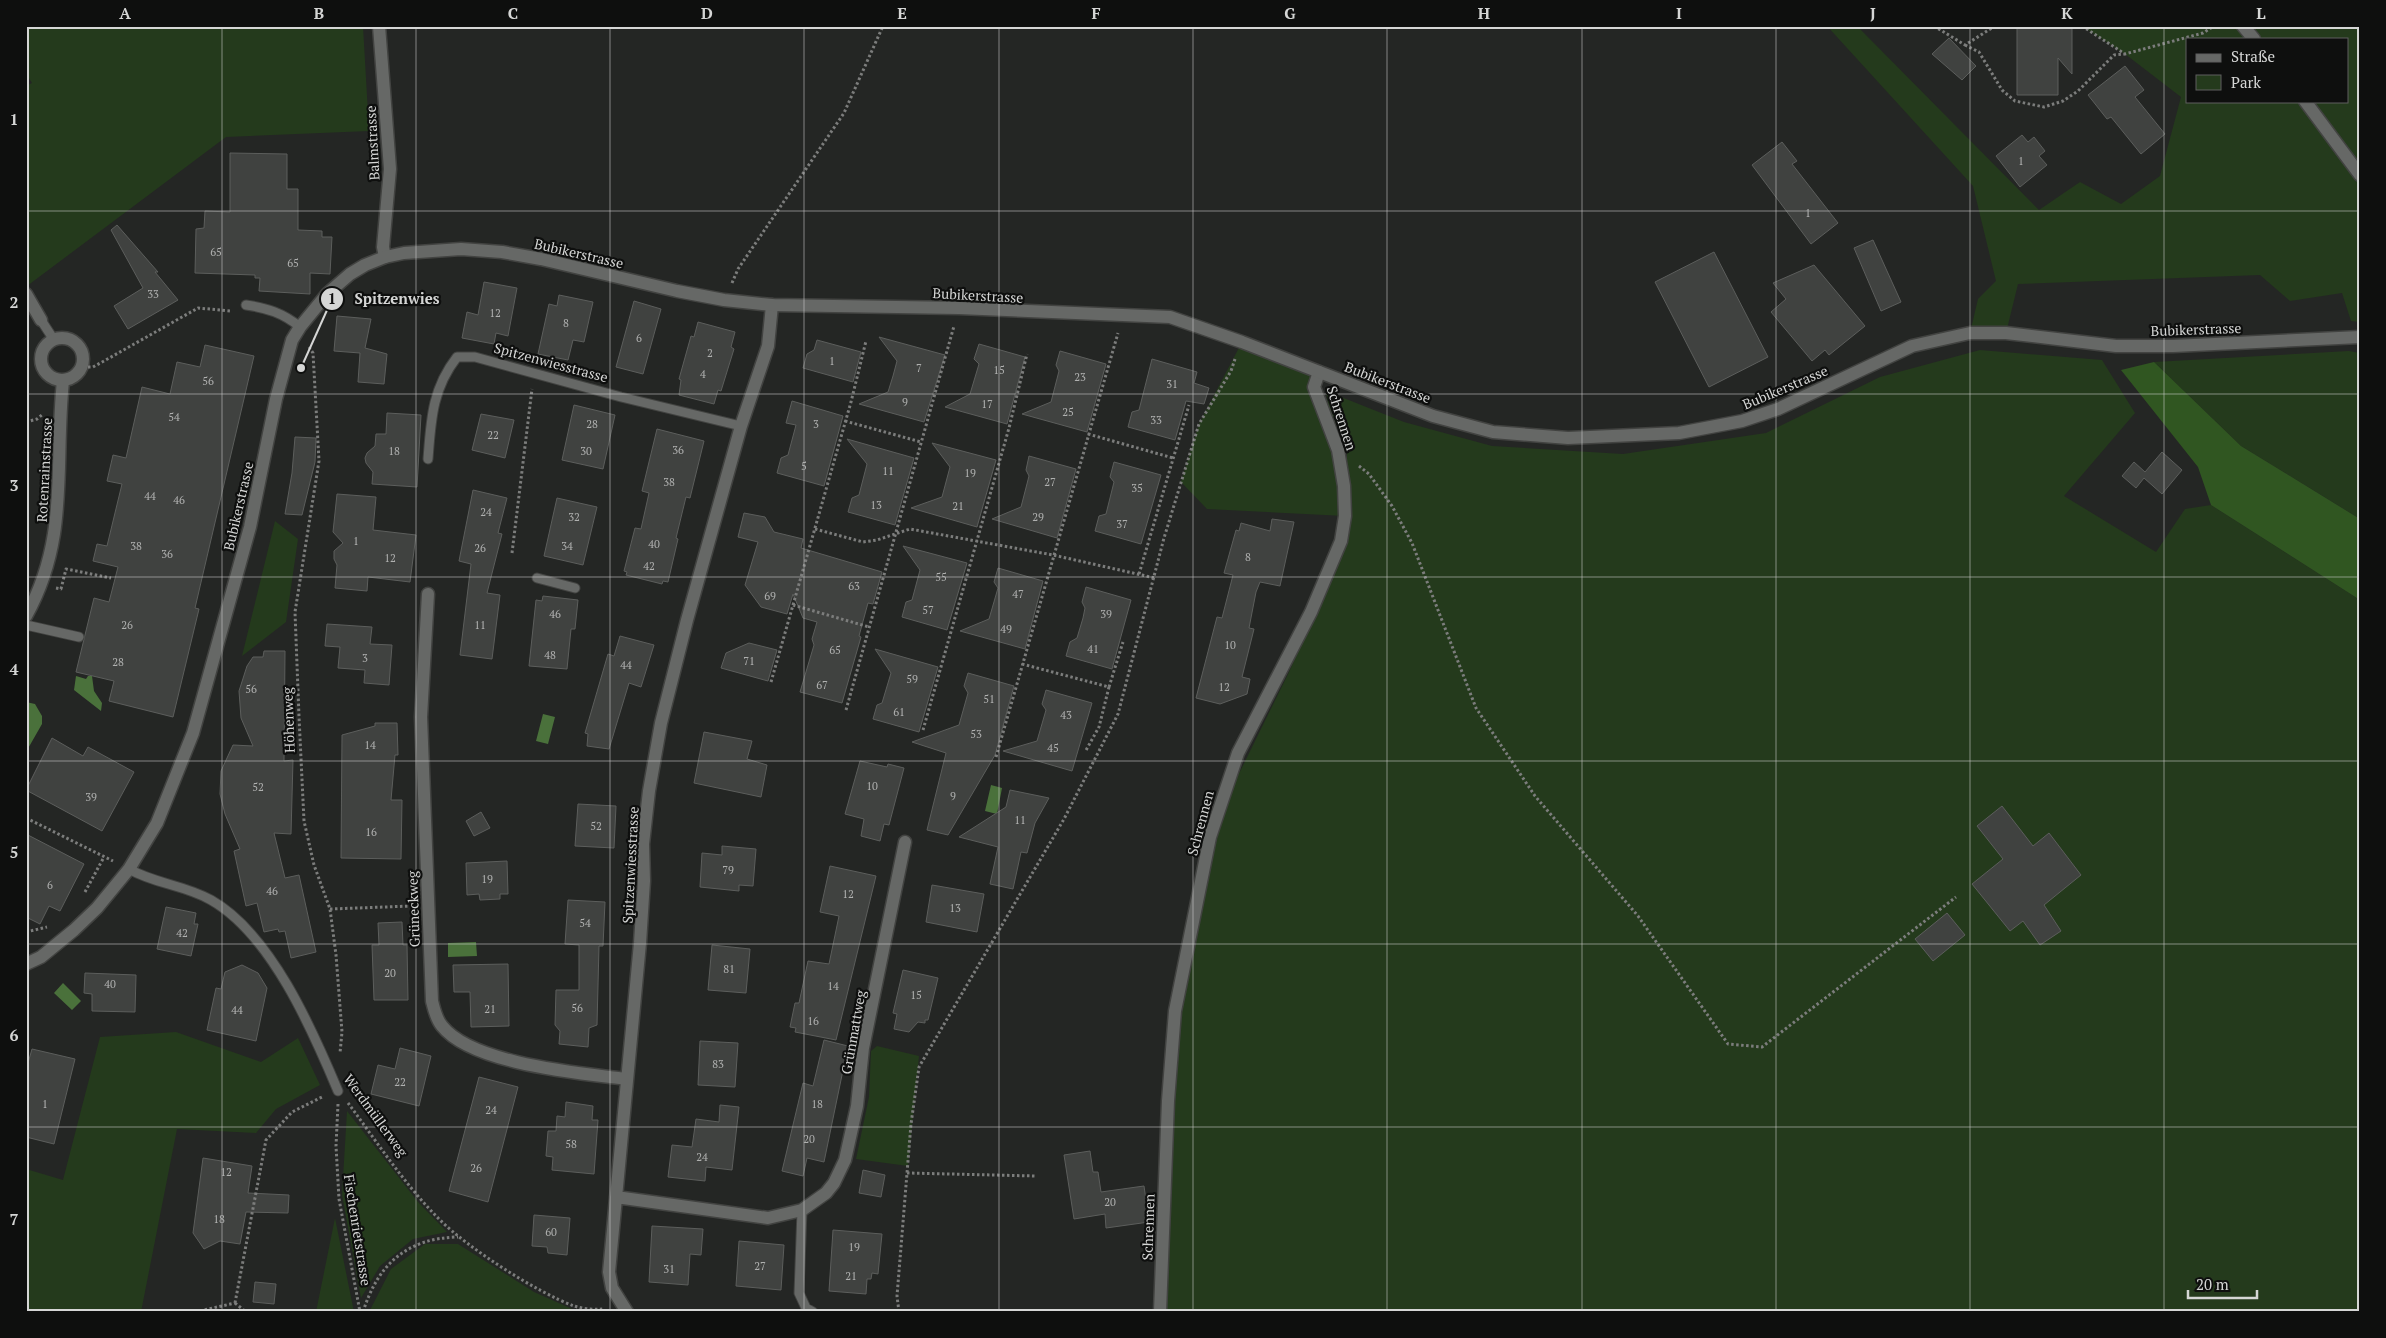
<svg xmlns="http://www.w3.org/2000/svg" width="2386" height="1338" font-family="'PT Serif',serif">
  <style>
    .green { fill: #243a1c; fill-rule: evenodd }
    .forest { fill: #305621 }
    .water { fill: #4a713b }
    .building { fill: #404240; stroke: #5c5e5c }
    .lines { fill: none; stroke-linecap: round; stroke-linejoin: round }
    .service-casing { stroke: #424341; stroke-width: 11 }
    .minor-casing { stroke: #424341; stroke-width: 15 }
    .tertiary-casing { stroke: #424341; stroke-width: 15 }
    .path { stroke: #7c7d7c; stroke-width: 3; stroke-dasharray: 2.5 2.5; stroke-linecap: butt }
    .service { stroke: #666866; stroke-width: 9 }
    .minor { stroke: #666866; stroke-width: 12 }
    .tertiary { stroke: #666866; stroke-width: 12 }
    .grid { fill: none; stroke: #d5d6d5; stroke-width: 1; stroke-opacity: 0.55 }
    .labels { text-anchor: middle; dominant-baseline: central; stroke-width: 4.5; stroke-linejoin: round; paint-order: stroke }
    .number-label { font-size: 11px; fill: #b0b1b0 }
    .street-label { font-size: 14px; fill: #d5d6d5; stroke: #0e0f0e }
    .leader { fill: none; stroke: #d5d6d5; stroke-width: 2 }
    .callout-dot { fill: #d5d6d5; stroke: #0e0f0e; stroke-width: 2 }
    .mark-label { font-size: 15px; text-anchor: middle; font-weight: bold; fill: #111 }
    .callout-label { font-size: 15px; text-anchor: middle; font-weight: bold; fill: #d5d6d5; stroke: #0e0f0e; stroke-width: 4.5; stroke-linejoin: round; paint-order: stroke }
    .neatline { fill: none; stroke: #d5d6d5; stroke-width: 2 }
    .grid-label { font-size: 16px; text-anchor: middle; font-weight: bold; fill: #d5d6d5 }
  </style>
  <rect width="100%" height="100%" fill="#242624"/>
  <path class="green" d="M26,26h337l6,105 -143,6 -199,149 -1,-200 6,-3 -6,-10z
    M1827,26h30l182,184 41,-28 41,22 39,-28 21,-79 -56,-43 -43,-28h278v296l-9,-1 -9,-28 -52,8 -30,-26 -242,9 -12,49h-36l8,-34 18,-18 -23,-95zM2187,39h160v62h-160z
    M1242,342l77,30 -5,15 24,63 7,66 -138,-7 -26,-27 18,-58z
    M1980,350l122,10 33,53 -71,83 92,56 29,-43 26,-4 149,95v712h-1195l14,-299 46,-211 64,-130 58,-128v-101l-16,-23 -5,-29 78,31 88,24 131,8 143,-21 114,-56z
    M2349,351l11,2v166l-119,-73 -87,-84z
    M275,521l23,18 -12,83 -44,34z
    M176,1032l85,30 37,-24 22,47 -44,24 -20,24 -79,-4 -36,183h-115v-143l37,11 37,-143z
    M877,1046l42,10 -11,110 -52,-7 13,-62 2,-46z
    M347,1111l71,91 29,30 -34,7 -33,27 -19,32 -19,-103z
    M335,1218l19,94h-38z
    M425,1244h33l76,48 45,20h-210l22,-43z"/>
  <path class="forest" d="M2154,362l87,84 119,73v81l-149,-95 -13,-38 -77,-97z"/>
  <path class="water" d="M76,676l10,3 2,-3h4l2,15 8,12 -1,8 -27,-21z
    M26,702l9,2 7,12v8l-16,28z
    M543,714l12,3 -7,27 -12,-3z
    M991,785l11,3 -5,26 -12,-3z
    M476,942l1,14 -29,1v-14z
    M63,983l18,18 -9,9 -18,-17z"/>
  <path class="building" d="M2017,26h55v48l-14,-16v37h-41z
    M1949,38l27,28 -14,14 -30,-26z
    M2125,66l19,24 -9,7 30,37 -24,20 -30,-37 -4,2 -19,-24z
    M2022,135l6,7 6,-5 11,14 -6,5 8,9 -27,22 -24,-31z
    M1782,142l15,19 -5,3 46,59 -27,21 -59,-79z
    M230,153l57,1v35h11v41l24,1v6h10l-2,37 -20,-1v21l-51,-3 1,-13h-5v-3l-60,-2 1,-44 8,-1 1,-17 25,1z
    M117,225l41,47h-3l23,28 -50,29 -14,-23 29,-18 -32,-58z
    M1873,240l28,62 -20,9 -27,-63z
    M1714,252l54,105 -59,30 -54,-105z
    M1814,265l51,61 -36,29 -4,-5 -13,11 -41,-49 15,-13 -13,-16z
    M484,282l33,6 -9,48 -12,-3 -2,11 -32,-6 5,-26 11,3z
    M559,295l34,7 -9,40 -11,-2 -5,20 -30,-6 11,-50 8,2z
    M634,301l27,8 -18,65 -27,-7z
    M337,316l34,3 -6,29 22,6 -3,30 -26,-2 2,-29 -26,-2z
    M698,322l37,10 -4,15 3,2 -13,42 -3,-1 -4,14 -35,-9 2,-15 -2,-1 12,-43 3,1z
    M879,337l66,18 -21,67 -65,-18 29,-12 5,-16 4,-15z
    M817,340l44,12 -8,30 -50,-14 4,-14 7,-4z
    M979,344l46,13 -18,67 -62,-17 25,-13 9,-30 -5,-5z
    M205,345l49,11 -59,252 4,1 -26,108 -64,-16 5,-20 -38,-9 18,-74 15,4 9,-35 -25,-6 4,-17 10,2 15,-62 -15,-3 6,-26 13,3 16,-71 28,7 7,-32 23,5z
    M1060,351l46,13 -19,68 -65,-18 29,-12 8,-31 -3,-6z
    M1152,359l45,13 -3,11 15,5 -5,16 -18,-3 -11,39 -47,-13 4,-15 7,-2z
    M792,401l51,15 -19,70 -47,-13 4,-15 7,-3 8,-30 -10,-2z
    M574,405l41,10 -12,54 -41,-9z
    M387,413l34,2 -4,72 -45,-3 1,-12 -7,-9 -1,-5 2,-5 8,-7 1,-12h10z
    M481,414l33,6 -9,38 -33,-8z
    M657,429l47,12 -14,57 -4,-1 -10,41 2,1 -10,43 -5,-1 -1,3 -36,-9 1,-3 -3,-1 11,-43 6,1 8,-36 -7,-2z
    M295,437l21,1 -1,24 -13,53 -17,-1 7,-41z
    M847,439l67,19 -19,67 -47,-13 4,-14 7,-3 8,-31z
    M932,443l64,17 -19,67 -66,-19 31,-11 8,-30z
    M2162,452l20,18 -20,24 -18,-16 -8,10 -14,-12 12,-14 11,10z
    M1029,456l47,13 -19,69 -65,-19 29,-12 8,-31 -3,-6z
    M1114,462l47,13 -20,69 -46,-13 4,-15 7,-2 8,-32 -4,-5z
    M473,490l34,8 -9,35 4,1 -15,59 13,2 -8,64 -32,-4 11,-91 -12,-3z
    M337,494l39,3 -3,33 43,5 -6,47 -42,-5 -1,14 -32,-3 2,-23 -3,-6v-8l9,-8 -10,-11z
    M557,498l40,9 -14,58 -39,-9z
    M744,513l21,4 9,15 29,7 -2,9 81,24 -9,32 -5,-1 -9,33 2,1 -19,66 -42,-11 14,-47 -2,-6 5,-17 -14,-4 -10,-24 -6,20 -26,-7 -16,-22 13,-43 -20,-5z
    M1272,519l22,3 -14,64 -20,-4 -4,10 -7,36 5,1 -12,48 8,2 -3,15 -27,10 -24,-6 21,-81 5,1 11,-43 -9,-2 12,-43 3,1 2,-8 29,8z
    M903,546l64,17 -20,67 -45,-13 4,-15 6,-2 8,-30z
    M998,568l45,13 -18,68 -65,-18 29,-12 9,-31 -4,-6z
    M1086,587l45,13 -19,69 -46,-13 4,-14 7,-4 6,-20 2,-10 -3,-6z
    M543,596l35,4 -3,29h-4l-4,40 -38,-3 7,-66 6,1z
    M327,624l45,3 -2,17 22,1 -3,40 -25,-2 1,-13 -27,-2 2,-21 -15,-1z
    M620,636l34,9 -13,42 -12,-4 -20,66 -22,-3 1,-12 -3,-1 23,-79 6,2z
    M749,643l28,7 -9,31 -47,-13 5,-15z
    M875,649l63,18 -19,65 -46,-13 4,-14 5,-2 9,-30z
    M264,651h21l-1,110 9,-1 -2,74 -17,-1 11,45 14,-3 17,77 -25,6 -6,-27 -6,1 -1,-3 -14,3 -7,-29 -11,3 -12,-55 6,-2 -15,-35 -5,-20 1,-23 12,-26 20,1 -12,-28 -2,-27 8,-25 6,-9h10z
    M968,673l46,13 -19,69 -47,80 -21,-5 19,-77 -34,-11 47,-17 9,-32 -4,-7z
    M1046,690l46,13 -20,68 -69,-20 34,-10 9,-31 -4,-6z
    M375,723h22l1,32h-3l-4,45h11l-1,59 -60,-1 1,-123 33,-9z
    M704,732l48,9 -5,18 20,6 -6,32 -67,-14z
    M52,738l31,18 5,-9 46,25 -32,59 -76,-41z
    M860,761l27,6 1,-3 16,4 -15,57 -5,-1 -4,17 -19,-5 3,-17 -19,-5z
    M1010,790l39,8 -14,25 -8,30 -6,-1 -8,37 -23,-5 8,-37 -39,-10 47,-30z
    M578,804l38,2 -2,42 -39,-2z
    M2002,806l31,40 16,-13 32,42 -37,30 17,26 -21,14 -17,-24 -13,10 -38,-47 31,-25 -26,-33z
    M481,812l9,16 -16,8 -8,-15z
    M26,834l58,30 -24,47 -11,-5 -9,18 -14,-7z
    M722,846l34,3 -3,37 -14,-1v6l-39,-4 2,-34 20,2z
    M507,861l1,33h-8v5l-20,1 -1,-6 -12,1 -1,-32z
    M830,866l46,10 -40,164 -41,-8 1,-4 -6,-1 5,-24h4l9,-42 21,3 10,-48 -19,-4z
    M932,885l52,9 -7,38 -51,-10z
    M568,900l37,2 -2,44h-4l-2,79 -8,3 -1,19 -29,-3 1,-13 -5,-6 1,-35h23v-45l-14,-1z
    M166,907l30,6 -2,11h4l-7,32 -34,-7z
    M1947,913l18,22 -32,26 -18,-22z
    M402,922l1,23h4l1,55h-34l-2,-55h7l-1,-22z
    M712,945l38,4 -4,44 -38,-3z
    M508,964l1,62 -38,1 -1,-35h-16l-1,-27z
    M242,965l16,8 9,15 -11,53 -49,-11 9,-42 5,1 4,-17z
    M903,970l35,8 -10,42h-3v3l-7,-1 -9,10 -15,-3 3,-15 -4,-1z
    M85,973l51,2 -1,37 -43,-1v-17l-8,-1z
    M824,1040l24,6 -24,116 -17,-4 -4,18 -21,-5 21,-88 10,3z
    M700,1041l38,2 -3,44 -37,-2z
    M400,1048l31,8 -12,50 -48,-12 7,-29 17,4z
    M32,1049l43,10 -21,85 -28,-7v-67z
    M479,1077l39,10 -30,115 -39,-11z
    M566,1102l27,4 -1,14h6l-4,54 -42,-4 1,-13 -7,-1 2,-25h8l1,-15 8,1z
    M720,1105l19,2 -7,63 -26,-3 -1,14 -37,-4 4,-32 20,2 4,-28 23,3z
    M1090,1151l3,21h5l3,20 43,-6 2,14 6,4 2,6 -1,5 -4,7 -43,6 -1,-14 -31,5 -10,-64z
    M203,1158l49,8 -4,27 41,2 -1,18 -42,-1 -6,32 -20,-3 -16,8 -11,-16z
    M863,1170l22,5 -4,22 -22,-4z
    M534,1215l36,3 -3,37 -19,-2 -1,-6 -15,-1z
    M652,1226l51,3 -2,26 -11,-1 -2,31 -39,-3z
    M833,1230l49,4 -4,40 -6,-1 -1,6h-4l-1,15 -37,-3z
    M739,1241l45,4 -3,45 -45,-4z
    M255,1282l21,2 -2,20 -21,-2z"/>
  <g class="lines">
    <g class="service-casing">
      <path id="service" d="M246,305c21,3 37,8 54,22
        M41,320l13,20
        M428,459c3,-39 4,-70 29,-102h18l146,40 120,29
        M537,578l38,10
        M26,625l53,12
        M129,869c26,15 56,16 82,31 60,34 101,129 127,191
        M802,1210l-3,83 7,15 7,4"/>
    </g>
    <g class="minor-casing">
      <path id="minor" d="M379,26l11,143 -7,78 2,10
        M26,294l15,26
        M41 359a21 21 0 1 1 42 0a21 21 0 1 1-42 0Z
        M428,594l-7,123 11,284c2,8 4,18 10,25 30,38 137,47 184,53
        M26,616c44,-79 28,-151 37,-235
        M616,1197l152,21 34,-8 24,-17 8,-10 11,-23 12,-54 6,-58 42,-206
        M627,1312l-15,-24 -3,-16 31,-329 4,-62 -1,-37 6,-53 12,-68 26,-103 54,-194 27,-80 4,-41
        M1160,1312l8,-211 7,-90 35,-174 28,-84 73,-141 30,-71 4,-25 -1,-30 -6,-36 -24,-63 5,-15"/>
    </g>
    <g class="tertiary-casing">
      <path id="tertiary" d="M2243,26l11,13
        M2305,101l55,74
        M26,964l15,-7 33,-27 23,-22 32,-39 28,-46 36,-90 57,-206 26,-128 16,-59 8,-13 27,-33 23,-20 15,-9 20,-8 19,-4 57,-4 41,3 39,7 136,32 47,9 48,5 187,3 211,9 72,25 191,74 60,16 75,6 111,-5 63,-12 36,-12 134,-63 58,-13h36l110,13h57l187,-9"/>
    </g>
    <path class="path" d="M1934,26l31,19 30,-19
      M2082,26l43,28 78,-21 11,-7
      M1965,45l14,7 23,38 13,11 29,6 19,-6 15,-10 36,-36 11,-1
      M732,283l6,-14 106,-156 39,-87
      M309,347l4,6 6,108 -24,151 4,105 5,104 10,44 16,44 6,46 6,77 -2,21
      M83,367h10l11,-6 94,-53 33,3
      M845,421l76,21
      M26,422l11,-3 6,-5
      M1088,434l85,24
      M1359,466l10,8 23,32 20,37 64,165 59,88 103,120 90,128 34,3 194,-150
      M815,529l48,13 14,-2 33,-11 143,26 102,23
      M512,553l20,-164
      M1139,574l50,-169
      M56,588l5,1 5,-20 45,9
      M793,605l76,22
      M1022,664l87,23 -10,40 -14,25
      M771,682l80,-280 15,-61
      M1109,687l14,-45
      M846,710l108,-384
      M923,730l86,-302 18,-74
      M996,757l122,-424
      M26,818l87,43
      M85,892l19,-35
      M330,909l82,-3
      M26,932l21,-5
      M348,1103c29,39 57,82 92,117 28,28 96,72 134,86 9,3 20,4 29,3
      M338,1104l-2,42 3,53 21,113
      M907,1173l128,3
      M235,1303l31,-163 26,-28 32,-16
      M235,1303l11,9
      M195,1312l40,-9
      M363,1312c15,-48 44,-74 95,-75
      M899,1312l-2,-16 14,-172 8,-57 145,-248 54,-105 46,-176 35,-114 32,-53 4,-12"/>
    <use href="#service" class="service"/>
    <use href="#minor" class="minor"/>
    <use href="#tertiary" class="tertiary"/>
  </g>
  <path class="grid" d="M222,26v1286M416,26v1286M610,26v1286M804,26v1286M999,26v1286M1193,26v1286M1387,26v1286M1582,26v1286M1776,26v1286M1970,26v1286M2164,26v1286M26,211h2334M26,394h2334M26,577h2334M26,761h2334M26,944h2334M26,1127h2334"/>
  <g class="labels">
    <g class="number-label">
      <text x="2021" y="161">1</text>
      <text x="1808" y="213">1</text>
      <text x="216" y="252">65</text>
      <text x="293" y="263">65</text>
      <text x="153" y="294">33</text>
      <text x="495" y="313">12</text>
      <text x="566" y="323">8</text>
      <text x="639" y="338">6</text>
      <text x="710" y="353">2</text>
      <text x="832" y="361">1</text>
      <text x="919" y="368">7</text>
      <text x="999" y="370">15</text>
      <text x="703" y="374">4</text>
      <text x="1080" y="377">23</text>
      <text x="208" y="381">56</text>
      <text x="1172" y="384">31</text>
      <text x="905" y="402">9</text>
      <text x="987" y="404">17</text>
      <text x="1068" y="412">25</text>
      <text x="174" y="417">54</text>
      <text x="1156" y="420">33</text>
      <text x="592" y="424">28</text>
      <text x="816" y="424">3</text>
      <text x="493" y="435">22</text>
      <text x="678" y="450">36</text>
      <text x="394" y="451">18</text>
      <text x="586" y="451">30</text>
      <text x="804" y="466">5</text>
      <text x="888" y="471">11</text>
      <text x="970" y="473">19</text>
      <text x="669" y="482">38</text>
      <text x="1050" y="482">27</text>
      <text x="1137" y="488">35</text>
      <text x="150" y="496">44</text>
      <text x="179" y="500">46</text>
      <text x="876" y="505">13</text>
      <text x="958" y="506">21</text>
      <text x="486" y="512">24</text>
      <text x="574" y="517">32</text>
      <text x="1038" y="517">29</text>
      <text x="1122" y="524">37</text>
      <text x="356" y="541">1</text>
      <text x="654" y="544">40</text>
      <text x="136" y="546">38</text>
      <text x="567" y="546">34</text>
      <text x="480" y="548">26</text>
      <text x="167" y="554">36</text>
      <text x="1248" y="557">8</text>
      <text x="390" y="558">12</text>
      <text x="649" y="566">42</text>
      <text x="941" y="577">55</text>
      <text x="854" y="586">63</text>
      <text x="1018" y="594">47</text>
      <text x="770" y="596">69</text>
      <text x="928" y="610">57</text>
      <text x="555" y="614">46</text>
      <text x="1106" y="614">39</text>
      <text x="127" y="625">26</text>
      <text x="480" y="625">11</text>
      <text x="1006" y="629">49</text>
      <text x="1230" y="645">10</text>
      <text x="1093" y="649">41</text>
      <text x="835" y="650">65</text>
      <text x="550" y="655">48</text>
      <text x="365" y="658">3</text>
      <text x="749" y="661">71</text>
      <text x="118" y="662">28</text>
      <text x="626" y="665">44</text>
      <text x="912" y="679">59</text>
      <text x="822" y="685">67</text>
      <text x="1224" y="687">12</text>
      <text x="251" y="689">56</text>
      <text x="989" y="699">51</text>
      <text x="899" y="712">61</text>
      <text x="1066" y="715">43</text>
      <text x="976" y="734">53</text>
      <text x="370" y="745">14</text>
      <text x="1053" y="748">45</text>
      <text x="872" y="786">10</text>
      <text x="258" y="787">52</text>
      <text x="953" y="796">9</text>
      <text x="91" y="797">39</text>
      <text x="1020" y="820">11</text>
      <text x="596" y="826">52</text>
      <text x="371" y="832">16</text>
      <text x="728" y="870">79</text>
      <text x="487" y="879">19</text>
      <text x="50" y="885">6</text>
      <text x="272" y="891">46</text>
      <text x="848" y="894">12</text>
      <text x="955" y="908">13</text>
      <text x="585" y="923">54</text>
      <text x="182" y="933">42</text>
      <text x="729" y="969">81</text>
      <text x="390" y="973">20</text>
      <text x="110" y="984">40</text>
      <text x="833" y="986">14</text>
      <text x="916" y="995">15</text>
      <text x="577" y="1008">56</text>
      <text x="490" y="1009">21</text>
      <text x="237" y="1010">44</text>
      <text x="813" y="1021">16</text>
      <text x="718" y="1064">83</text>
      <text x="400" y="1082">22</text>
      <text x="45" y="1104">1</text>
      <text x="817" y="1104">18</text>
      <text x="491" y="1110">24</text>
      <text x="809" y="1139">20</text>
      <text x="571" y="1144">58</text>
      <text x="702" y="1157">24</text>
      <text x="476" y="1168">26</text>
      <text x="226" y="1172">12</text>
      <text x="1110" y="1202">20</text>
      <text x="219" y="1219">18</text>
      <text x="551" y="1232">60</text>
      <text x="854" y="1247">19</text>
      <text x="760" y="1266">27</text>
      <text x="669" y="1269">31</text>
      <text x="851" y="1276">21</text>
    </g>
    <g class="street-label">
      <text transform="translate(372 143) rotate(-93)">Balmstrasse</text>
      <text transform="translate(579 253) rotate(13)">Bubikerstrasse</text>
      <text transform="translate(978 295) rotate(3)">Bubikerstrasse</text>
      <text transform="translate(2196 329) rotate(-2)">Bubikerstrasse</text>
      <text transform="translate(551 362) rotate(15)">Spitzenwiesstrasse</text>
      <text transform="translate(1388 382) rotate(21)">Bubikerstrasse</text>
      <text transform="translate(1785 387) rotate(-23)">Bubikerstrasse</text>
      <text transform="translate(1342 418) rotate(72)">Schrennen</text>
      <text transform="translate(44 470) rotate(-87)">Rotenrainstrasse</text>
      <text transform="translate(238 506) rotate(-77)">Bubikerstrasse</text>
      <text transform="translate(288 720) rotate(-92)">Höhenweg</text>
      <text transform="translate(1200 823) rotate(-75)">Schrennen</text>
      <text transform="translate(630 865) rotate(-87)">Spitzenwiesstrasse</text>
      <text transform="translate(413 909) rotate(-92)">Grüneckweg</text>
      <text transform="translate(853 1032) rotate(-80)">Grünmattweg</text>
      <text transform="translate(376 1115) rotate(54)">Werdmüllerweg</text>
      <text transform="translate(1148 1227) rotate(-88)">Schrennen</text>
      <text transform="translate(358 1230) rotate(81)">Fischenrietstrasse</text>
    </g>
  </g>
  <path class="leader" d="M301 368L332 299"/>
  <g class="callout-dot">
    <circle cx="301" cy="368" r="5"/>
    <circle cx="332" cy="299" r="12"/>
  </g>
  <g class="mark-label">
    <text x="332" y="304">1</text>
  </g>
  <g class="callout-label">
    <text x="397" y="304">Spitzenwies</text>
  </g>
  <rect width="2386" height="1338" fill="none" stroke="#0e0f0e" stroke-width="55"/>
  <rect x="2186" y="38" width="162" height="65" fill="#0e0f0e" stroke="#5e5f5e"/>
  <rect x="2196" y="54" width="25" height="8" fill="#666866" stroke="#5e5f5e"/>
  <text x="2231" y="62" font-size="15" fill="#d5d6d5">Straße</text>
  <rect x="2196" y="75" width="25" height="15" fill="#243a1c" stroke="#5e5f5e"/>
  <text x="2231" y="88" font-size="15" fill="#d5d6d5">Park</text>
  <path d="M2188 1290v8h69v-8" fill="none" stroke="#d5d6d5" stroke-width="2.5"/>
  <text x="2196" y="1290" font-size="15" fill="#d5d6d5" stroke="#0e0f0e" stroke-width="4" paint-order="stroke">20 m</text>
  <rect x="28" y="28" width="2330" height="1282" class="neatline"/>
  <g class="grid-label">
    <text x="125" y="19">A</text>
    <text x="319" y="19">B</text>
    <text x="513" y="19">C</text>
    <text x="707" y="19">D</text>
    <text x="902" y="19">E</text>
    <text x="1096" y="19">F</text>
    <text x="1290" y="19">G</text>
    <text x="1484" y="19">H</text>
    <text x="1679" y="19">I</text>
    <text x="1873" y="19">J</text>
    <text x="2067" y="19">K</text>
    <text x="2261" y="19">L</text>
    <text x="14" y="125">1</text>
    <text x="14" y="308">2</text>
    <text x="14" y="491">3</text>
    <text x="14" y="675">4</text>
    <text x="14" y="858">5</text>
    <text x="14" y="1041">6</text>
    <text x="14" y="1225">7</text>
  </g>
</svg>
